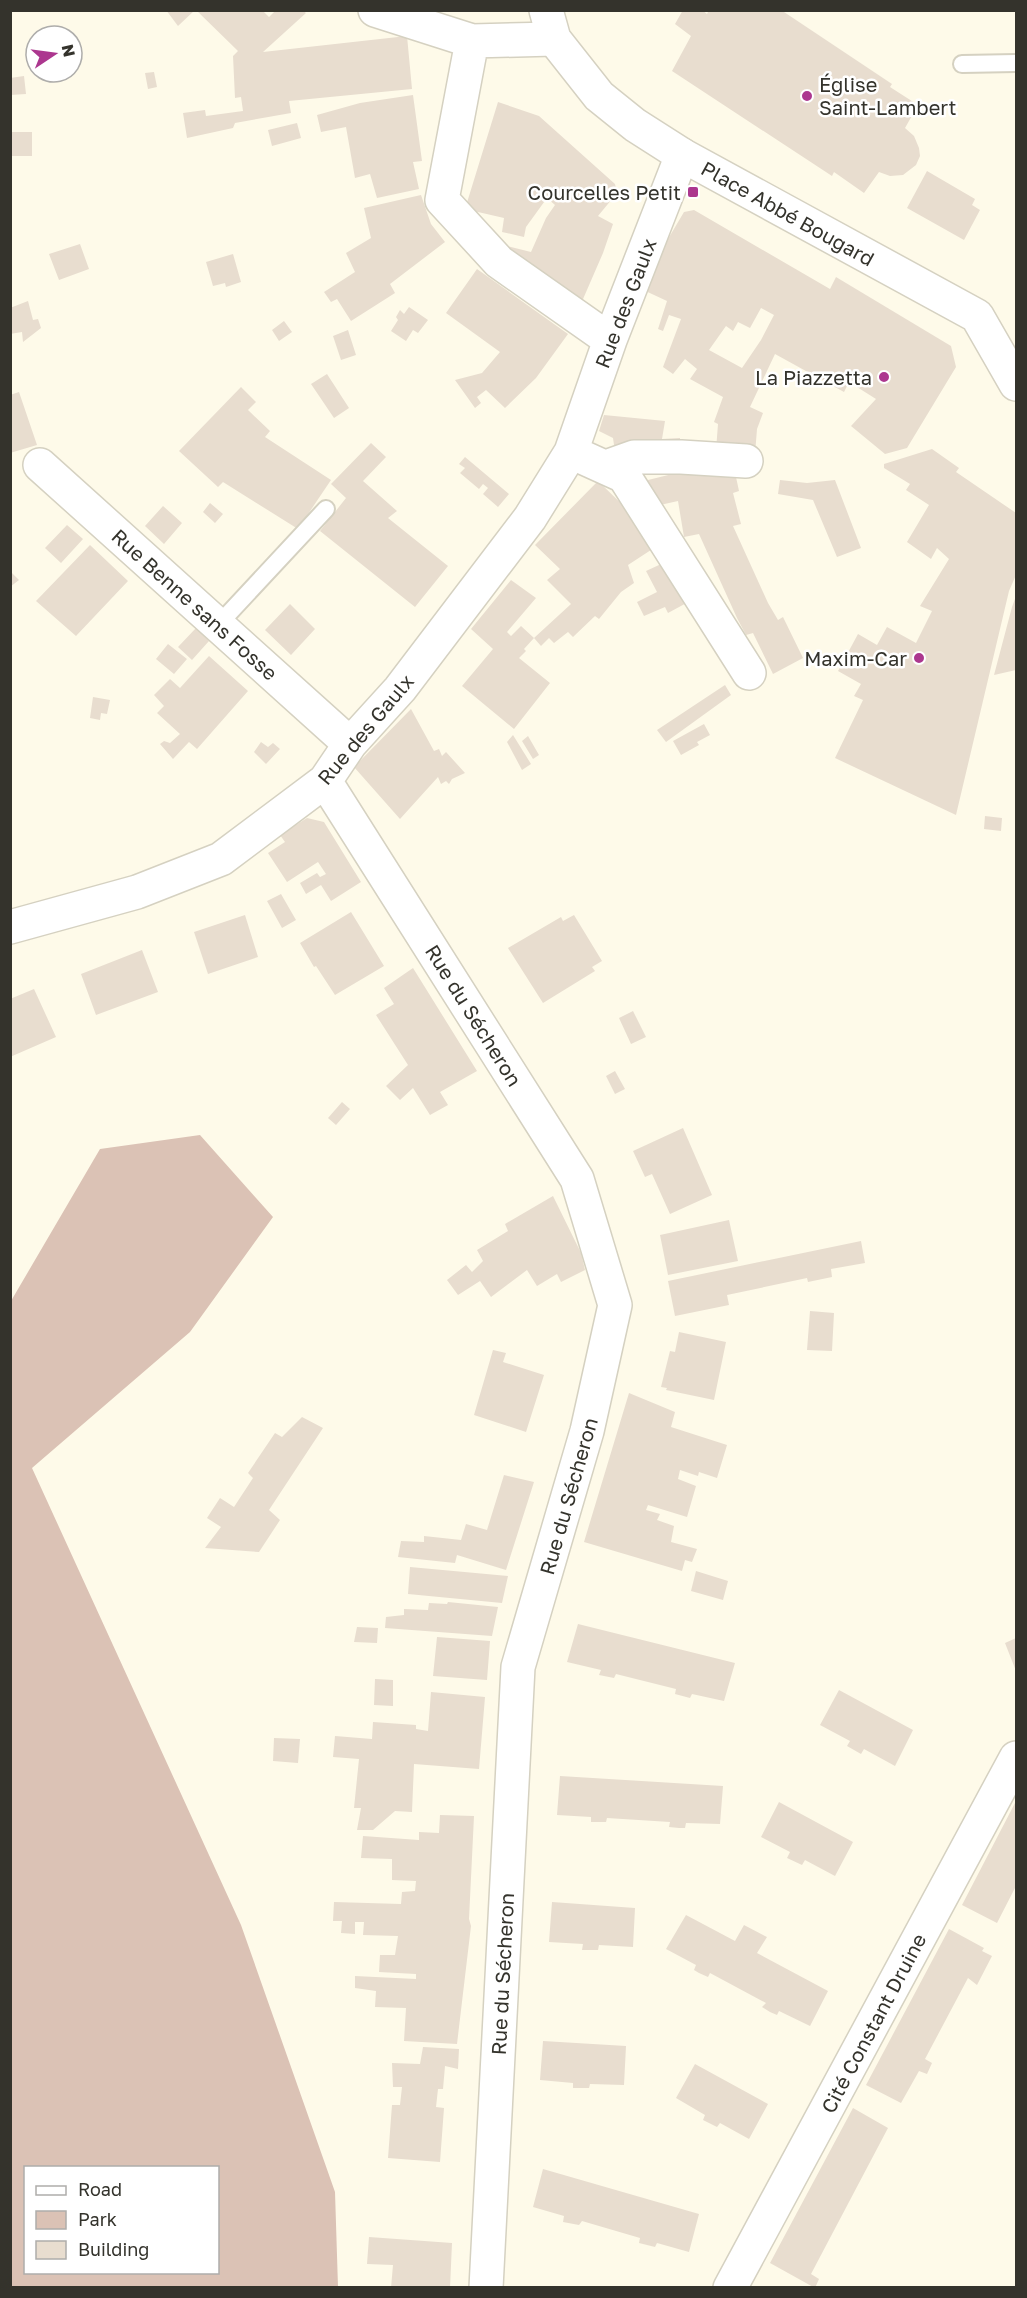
<svg xmlns="http://www.w3.org/2000/svg" width="1027" height="2298" font-family="'Golos Text',sans-serif">
  <style>
    .green { fill: #dbc2b5; fill-rule: evenodd }
    .building { fill: #e8ddcf; fill-rule: evenodd }
    .lines { fill: none; stroke-linecap: round; stroke-linejoin: round }
    .lane-casing { stroke: #d5d1c1; stroke-width: 20 }
    .street-casing { stroke: #d5d1c1; stroke-width: 36 }
    .secondary-casing { stroke: #d5d1c1; stroke-width: 36 }
    .lane { stroke: #fff; stroke-width: 16 }
    .street { stroke: #fff; stroke-width: 33 }
    .secondary { stroke: #fff; stroke-width: 33 }
    .poi-dot { fill: #ac378f; stroke: #fff; stroke-width: 2 }
    .labels { text-anchor: middle; dominant-baseline: central; stroke-width: 5; stroke-linejoin: round; paint-order: stroke }
    .poi-label { font-size: 20px; fill: #34332c; stroke: #fff; text-anchor: end }
    .street-label { font-size: 20px; fill: #34332c; stroke: #fff }
  </style>
  <rect width="100%" height="100%" fill="#fefae9"/>
  <path class="green" d="M200,1135l73,82 -83,115 -158,136 209,457 94,267 3,95h-327v-986l89,-152zM26,2168h192v104h-192z"/>
  <path class="building" d="M166,10h29l-17,16z
    M196,10h66l7,7 7,-7h26l4,3 -43,39 144,-16 5,53 -123,12 2,12 -56,10 -2,5 -46,10 -4,-25 22,-3 1,6 37,-5 -2,-14 -6,1 -2,-42 5,-5z
    M683,10h19l5,4 2,-4h72l111,74 -2,3 28,18 -13,23 9,8 5,12 1,8 -4,9 -13,10 -13,1 -11,-4 -15,21 -30,-21 -2,4 -160,-105 19,-35 -16,-12z
    M154,72l3,15 -9,2 -3,-16z
    M24,76l2,18 -16,1v-17z
    M413,95l9,66 -9,1 6,27 -42,9 -7,-24 -15,4 -9,-51 -25,5 -4,-17 43,-12z
    M498,102l41,14 76,68 2,9 -19,23 15,8 -10,29 -23,53 -81,-62 32,8 15,-34 9,-13 -8,-7 -21,29 -2,10 -22,-5 2,-14 -39,-9z
    M297,123l4,15 -29,8 -4,-16z
    M10,132h22v24h-22z
    M927,171l48,28 -3,6 8,5 -16,30 -57,-32z
    M421,195l10,29 14,18 -55,42 5,9 -44,28 -14,-22 -6,3 -7,-10 31,-20 -9,-19 25,-15 -7,-30z
    M694,210l136,79 6,-12 115,69 5,21 -49,81 -22,6 -34,-28 25,-27 -27,-17 -5,10 -69,-38 -25,53 13,6 -6,16 -2,25 -39,-4 2,-26 -4,-2 9,-25 -33,-18 7,-10 -12,-10 -12,15 -10,-7 18,-48 -12,-4 -6,16 -5,-2 9,-28 -28,-13 45,-76zM761,308l13,7 -13,25 -19,28 -33,-18 17,-24 7,5 5,-9 12,6z
    M80,244l9,25 -30,11 -10,-26z
    M233,254l8,28 -15,5 -1,-4 -12,3 -7,-24z
    M477,269l91,65 -32,44 -31,30 -19,-18 -9,7 4,6 -6,5 -20,-28 27,-7 18,-21 -54,-39z
    M28,301l5,19 5,-1 3,9 -18,14 -1,-10 -12,2v-26z
    M409,307l19,13 -10,13 -5,-3 -7,11 -15,-10 7,-11 -2,-3 4,-7 4,4z
    M284,321l8,11 -13,9 -7,-11z
    M348,330l8,25 -15,5 -8,-24z
    M327,374l22,34 -15,10 -23,-34z
    M241,387l15,15 -8,8 22,21 -5,6 66,43 -33,49 -75,-47 -5,5 -39,-36z
    M19,392l18,53 -27,8v-58z
    M604,415l61,6 -3,18 18,-1v11l-66,-4 -1,-7 -14,-7z
    M371,443l15,14 -23,24 34,30 -9,7 60,48 -33,41 -95,-76 26,-33 -15,-14z
    M932,449l27,19 -3,4 60,41v62l-7,16 -53,224 -121,-57 28,-58 -9,-4 7,-12 -23,-13 20,-37 19,11 10,-18 29,16 16,-32 -12,-5 29,-47 -12,-11 -6,11 -24,-17 22,-37 -23,-15 4,-6 -26,-16v-4z
    M465,457l44,37 -11,13 -15,-13 5,-6 -5,-4 -4,5 -19,-16 5,-5 -6,-4z
    M721,462l12,1 6,28 -6,2 8,31 -8,2 35,77 10,17 5,-3 20,41 -30,16 -20,-41 -7,2 -9,-17 -38,-84 -15,3 -6,-36 -27,6 -7,-26z
    M780,480l27,3 28,-3 26,68 -24,9 -24,-57 -35,-6z
    M598,481l32,31 24,36 -26,17 6,18 -13,9 -22,27 -4,-3 -22,21 -5,-5 -14,11 -5,-5 -8,8 -7,-8 -10,11 2,2 -7,7 31,25 -36,46 -52,-43 31,-37 -22,-20 40,-49 25,18 -29,34 4,4 10,-10 13,12 37,-34 -24,-24 13,-11 -25,-24z
    M210,503l13,11 -8,9 -12,-11z
    M163,506l19,17 -18,21 -19,-18z
    M67,525l16,14 -22,24 -16,-15z
    M90,545l38,36 -52,55 -40,-35z
    M672,559l20,41 -24,13 -3,-6 -21,9 -7,-14 20,-10 -11,-21z
    M10,571l9,9 -9,7z
    M1016,596v74l-22,5 18,-68z
    M290,604l25,25 -24,26 -26,-25z
    M196,628l13,13 -17,19 -14,-13z
    M168,644l19,15 -13,15 -18,-15z
    M209,656l39,35 -51,58 -8,-7 -16,17 -13,-15 4,-3 6,2 10,-9 -23,-21 7,-7 -10,-11 16,-16 10,9z
    M725,685l6,10 -65,47 -9,-12z
    M93,697l17,3 -3,14 -6,-1 -1,7 -10,-2z
    M411,709l23,42 5,-2 3,7 4,-4 19,21 -13,6 -3,5 -3,-3 -5,3 -3,-7 -38,42 -46,-52z
    M704,724l6,11 -13,7 2,3 -18,10 -8,-14z
    M513,735l18,29 -9,6 -15,-28z
    M528,736l11,19 -6,4 -11,-18z
    M261,742l7,5 5,-4 7,6 -14,15 -12,-12z
    M985,816l17,2 -1,13 -17,-2z
    M307,818l17,4 37,60 -30,19 -10,-16 -15,9 -6,-11 17,-10 3,4 6,-3 -8,-12 -31,20 -19,-29 17,-11 -5,-7z
    M281,894l15,26 -14,8 -15,-27z
    M351,912l33,54 -49,29 -19,-29 -2,1 -14,-24z
    M245,915l13,42 -50,17 -14,-42z
    M574,915l28,46 -10,6 3,4 -52,32 -35,-55 53,-31 2,4z
    M142,950l16,42 -62,23 -15,-41z
    M413,968l64,103 -37,21 8,13 -18,10 -17,-27 -13,12 -14,-14 22,-21 -32,-50 18,-11 -10,-16z
    M34,989l22,48 -46,20v-58z
    M633,1011l13,26 -15,7 -12,-26z
    M615,1071l10,18 -10,5 -9,-18z
    M342,1102l8,7 -14,16 -8,-7z
    M683,1128l29,67 -42,19 -18,-40 -7,3 -12,-26z
    M553,1196l28,57 4,17 -24,12 -4,-8 -20,12 -10,-16 -36,27 -11,-16 -22,14 -11,-15 19,-15 6,7 11,-11 -6,-11 31,-19 -3,-7z
    M729,1220l9,41 -70,14 -8,-40z
    M861,1241l4,22 -34,6 1,8 -24,5 -1,-4 -80,17 2,10 -54,11 -7,-35z
    M810,1311l24,2 -2,38 -25,-1z
    M679,1332l47,10 -12,58 -48,-10 1,-2 -6,-1 9,-36 5,1z
    M493,1350l13,3 -3,9 41,13 -18,57 -52,-17z
    M629,1393l46,19 -4,15 56,18 -10,33 -18,-6 -1,4 -18,-6 -2,9 18,7 -9,31 -39,-12 -2,5 14,4 -3,6 17,6 -3,16 26,7 -5,13 -7,-2 -3,11 -98,-29z
    M302,1417l21,11 -54,82 11,10 -21,32 -54,-4 16,-21 -14,-9 13,-20 14,9 19,-29 -5,-5 27,-40 7,4z
    M504,1475l30,7 -28,88 -49,-15 -2,8 -57,-6 3,-16 23,1v-6l37,4 5,-16 21,6z
    M410,1567l98,9 -6,27 -94,-9z
    M696,1571l32,10 -5,19 -32,-9z
    M448,1602l50,5 -6,29 -107,-8 1,-11 18,-2v-6l24,1 1,-7 18,1z
    M578,1624l157,39 -11,38 -32,-7 -2,4 -15,-4 1,-5 -60,-15 -2,4 -15,-3 2,-5 -34,-8z
    M357,1627l21,1 -1,15 -23,-1z
    M437,1637l53,4 -3,39 -54,-4z
    M1016,1638v33l-11,-28z
    M375,1679l18,1v26l-19,-1z
    M839,1690l74,40 -18,36 -31,-17 -3,5 -14,-8 3,-5 -30,-16z
    M431,1692l54,5 -6,72 -65,-5 -2,48 -17,-1 -22,19h-16l4,-22h-7l5,-49 -26,-2 2,-21 37,3 1,-17 43,3v4l12,2z
    M274,1738l26,1 -2,24 -25,-2z
    M560,1776l163,10 -3,38 -34,-1 -1,5h-6l-10,-1 1,-5 -63,-4 -1,4h-15v-5l-34,-2z
    M1016,1801v85l-19,37 -35,-18z
    M779,1802l74,40 -18,34 -30,-16 -3,5 -15,-7 3,-6 -29,-15z
    M440,1815l34,1 -5,103 2,7 -14,118 -53,-3 2,-33 -31,-1 1,-16 -21,-3v-12l61,3v-5l-37,-2 1,-17h15l3,-19 -35,-1 1,-13h-9v12l-14,-1 1,-12h-9l1,-19 67,2 1,-12 13,-1 1,-10 -24,-1v-21l-31,-1 2,-22 56,4v-8l20,1z
    M552,1902l83,6 -2,39 -34,-2 -1,5h-16l1,-6 -34,-2z
    M686,1915l49,26 9,-16 23,12 -10,16 71,38 -18,35 -31,-15 -2,4 -7,-3 -8,-5 4,-4 -56,-30 -2,4 -9,-4 -5,-3 2,-5 -30,-16z
    M949,1929l35,19 -2,3 10,5 -15,29 -9,-7 -43,81 7,4 -5,11 -8,-3 -18,32 -35,-18z
    M543,2041l83,5 -2,39 -34,-1 -1,4h-16v-5l-33,-3z
    M423,2047l36,2 -1,20 -13,-3 -2,23h-5l-2,18 8,1 -4,54 -52,-4 4,-53h8l2,-18h-9l-1,-24 28,1z
    M695,2064l73,40 -19,35 -29,-16 -3,4 -14,-7 2,-5 -29,-17z
    M853,2108l35,20 -77,146 8,5 -4,9 -45,-25z
    M543,2169l156,45 -10,38 -32,-9 -2,4 -16,-4 1,-5 -58,-17 -3,4 -16,-3 1,-6 -31,-9z
    M369,2237l83,6 -2,45h-59l2,-23 -26,-1z"/>
  <g class="lines">
    <g class="lane-casing">
      <path id="lane" d="M962,64l54,-1
        M218,625l108,-116"/>
    </g>
    <g class="street-casing">
      <path id="street" d="M375,10l97,31 82,-2
        M472,41l-30,159 57,62 111,78
        M571,452l53,24 125,197
        M40,465l310,279
        M606,467l28,-10h47l65,4
        M325,781l252,398 38,126 -28,126 -69,236 -32,621
        M10,927l127,-35 84,-33 104,-78 25,-37 50,-55 130,-171 41,-66 39,-112 72,-185
        M730,2288l286,-530"/>
    </g>
    <g class="secondary-casing">
      <path id="secondary" d="M546,10l8,29 45,57 36,29 47,30 295,161 39,68"/>
    </g>
    <use href="#lane" class="lane"/>
    <use href="#street" class="street"/>
    <use href="#secondary" class="secondary"/>
  </g>
  <g class="poi-dot">
    <circle cx="807" cy="96" r="6"/>
    <rect x="687" y="186" width="12" height="12" rx="3"/>
    <circle cx="884" cy="377" r="6"/>
    <circle cx="919" cy="658" r="6"/>
  </g>
  <g class="labels">
    <g class="poi-label">
      <text x="819" y="84" text-anchor="start">Église<tspan x="819" dy="23">Saint-Lambert</tspan></text>
      <text x="681" y="192">Courcelles Petit</text>
      <text x="872" y="377">La Piazzetta</text>
      <text x="907" y="658">Maxim-Car</text>
    </g>
    <g class="street-label">
      <text transform="translate(788 213) rotate(29)">Place Abbé Bougard</text>
      <text transform="translate(625 303) rotate(-69)">Rue des Gaulx</text>
      <text transform="translate(195 604) rotate(42)">Rue Benne sans Fosse</text>
      <text transform="translate(365 729) rotate(-50)">Rue des Gaulx</text>
      <text transform="translate(474 1015) rotate(58)">Rue du Sécheron</text>
      <text transform="translate(568 1496) rotate(-74)">Rue du Sécheron</text>
      <text transform="translate(502 1974) rotate(-87)">Rue du Sécheron</text>
      <text transform="translate(873 2023) rotate(-62)">Cité Constant Druine</text>
    </g>
  </g>
  <rect width="1027" height="2298" fill="none" stroke="#34332c" stroke-width="24"/>
  <rect x="24" y="2166" width="195" height="108" fill="#ffffff" stroke="#aeadab" stroke-width="1.5"/>
  <rect x="36" y="2186" width="30" height="9" fill="#ffffff" stroke="#aeadab" stroke-width="1.5"/>
  <text x="78" y="2196" font-size="18" fill="#34332c">Road</text>
  <rect x="36" y="2211" width="30" height="18" fill="#dbc2b5" stroke="#aeadab" stroke-width="1.5"/>
  <text x="78" y="2226" font-size="18" fill="#34332c">Park</text>
  <rect x="36" y="2241" width="30" height="18" fill="#e8ddcf" stroke="#aeadab" stroke-width="1.5"/>
  <text x="78" y="2256" font-size="18" fill="#34332c">Building</text>
  <g transform="translate(54 54) rotate(77)"><circle r="28" fill="#ffffff" stroke="#aeadab" stroke-width="1.5"/>
  <path d="M0-4.5L10 22L0 15L-10 22Z" fill="#ac378f"/>
  <text y="-9" font-size="16" font-weight="bold" text-anchor="middle" fill="#34332c">N</text>
  </g>
</svg>
